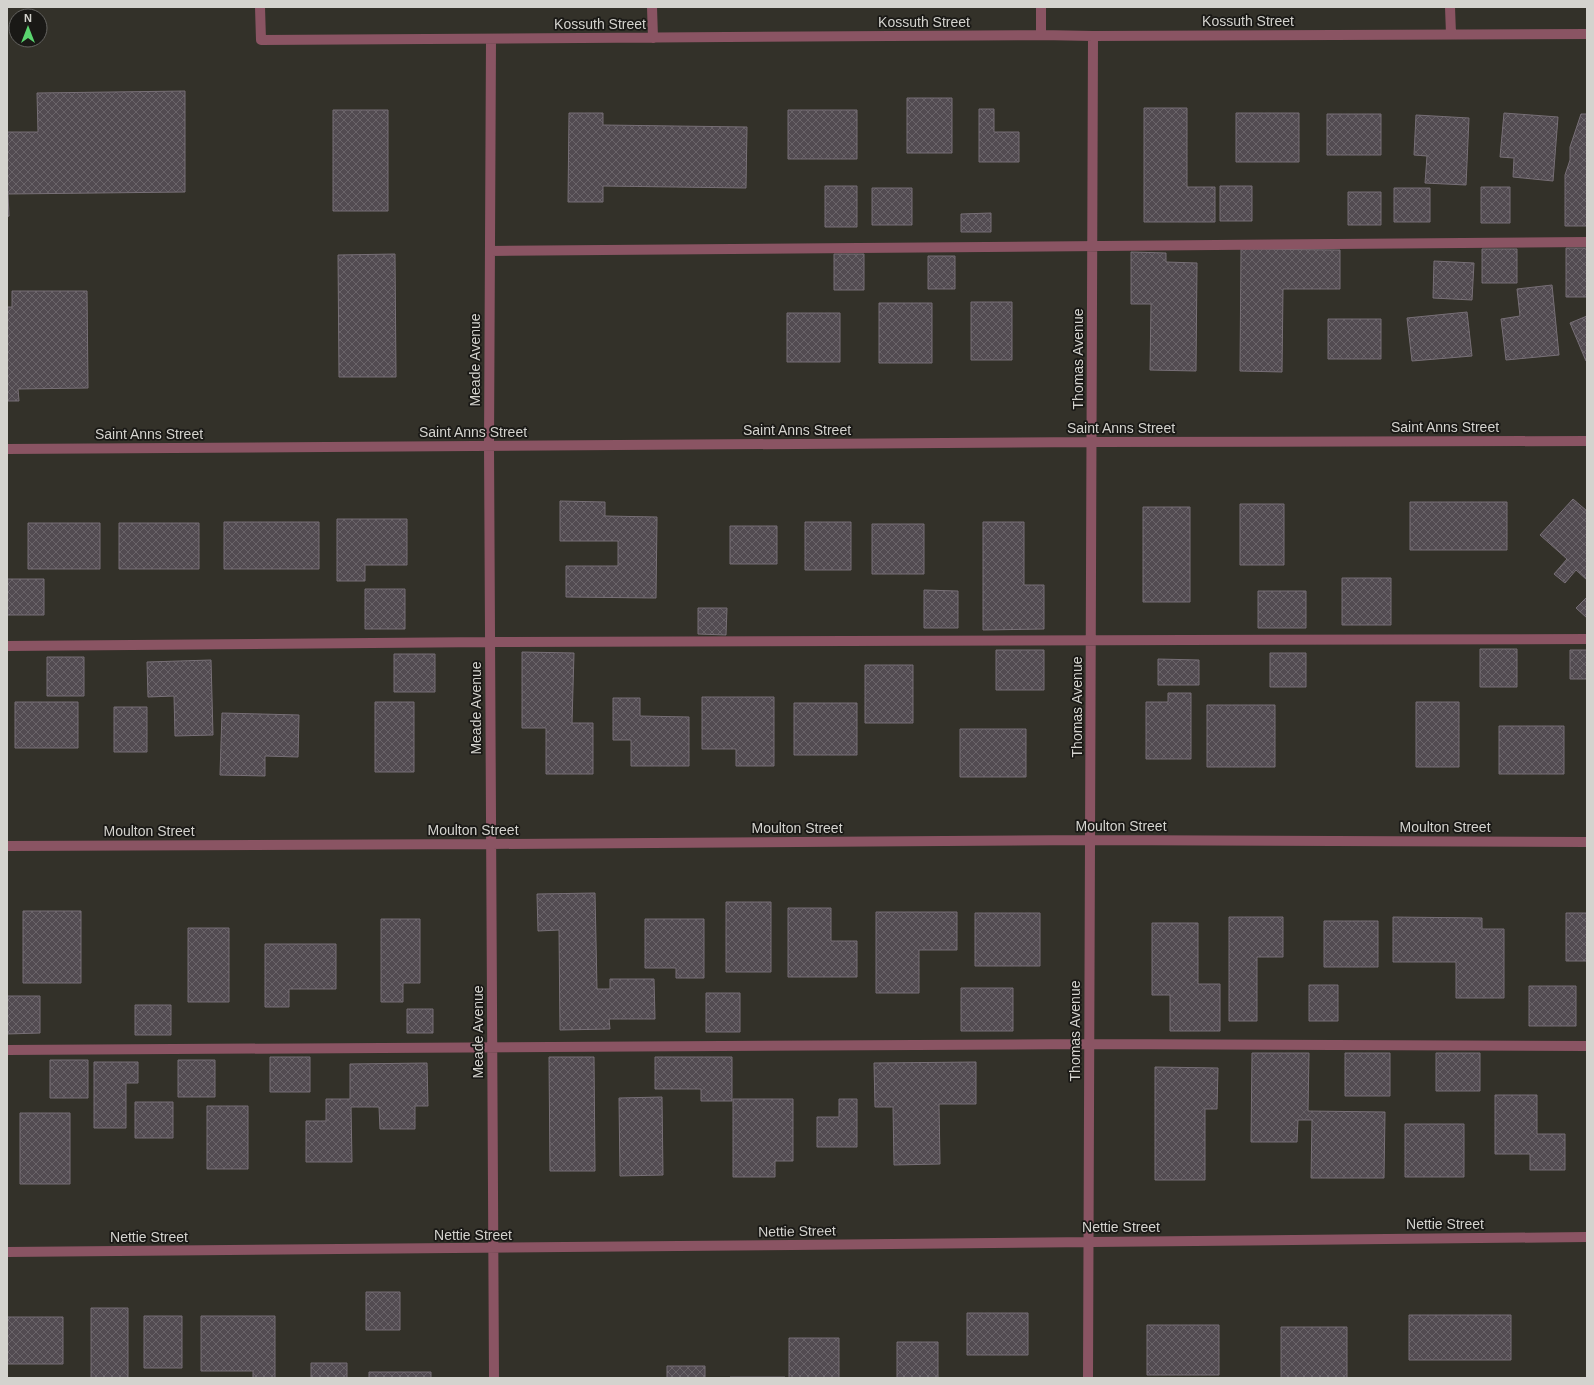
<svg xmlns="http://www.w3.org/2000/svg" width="1594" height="1385" font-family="Arial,sans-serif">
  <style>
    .building { fill: url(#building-cross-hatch); stroke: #776f76 }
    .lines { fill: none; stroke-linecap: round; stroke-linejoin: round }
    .minor { stroke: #8a5463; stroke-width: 10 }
    .labels { text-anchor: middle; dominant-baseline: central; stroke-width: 3.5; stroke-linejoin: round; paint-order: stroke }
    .street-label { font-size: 14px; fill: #d4d3ce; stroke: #1a1916 }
  </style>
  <defs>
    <pattern id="building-cross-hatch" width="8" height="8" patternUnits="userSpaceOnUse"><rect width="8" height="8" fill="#524b51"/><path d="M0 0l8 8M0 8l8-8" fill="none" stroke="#6a6469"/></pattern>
  </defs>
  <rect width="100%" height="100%" fill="#333129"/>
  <path class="building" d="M185,91v101l-177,2 1,22 -2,1v-85h31l-1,-39z
    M907,98h45v55h-45z
    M1144,108h43v79h28v35h-71z
    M979,109h15v23h25v30h-40z
    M333,110h55v101h-55z
    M788,110h69v49h-69z
    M569,113h34v12l144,2 -1,61 -143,-2v16h-35z
    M1236,113h63v49h-63z
    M1504,113l54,4 -5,64 -40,-4 1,-19 -14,-1z
    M1327,114h54v41h-54z
    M1581,114h6v112h-22v-51l5,-15v-13z
    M1416,115l53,3 -3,67 -41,-2 2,-27 -13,-1z
    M825,186h32v41h-32z
    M1220,186h32v35h-32z
    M1481,187h29v36h-29z
    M872,188h40v37h-40z
    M1394,188h36v34h-36z
    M1348,192h33v33h-33z
    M991,213v19h-30v-18z
    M1566,248h21v49h-21z
    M1241,249l99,1v39h-57l-1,83 -42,-1z
    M1482,249h35v34h-35z
    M1131,252l35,1v9l31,1 -1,108 -46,-1 1,-66h-20z
    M395,254l1,123h-57l-1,-122z
    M834,254h30v36h-30z
    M928,256h27v33h-27z
    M1434,261l40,2 -2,37 -39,-2z
    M1552,285l7,70 -53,5 -5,-41 19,-3 -3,-27z
    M12,291h75l1,97 -70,1 1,12h-12v-94h5z
    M971,302h41v58h-41z
    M879,303h53v60h-53z
    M1467,312l5,44 -60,5 -5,-43z
    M787,313h53v49h-53z
    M1587,316v45h-1l-16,-38z
    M1328,319h53v40h-53z
    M1573,499l14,12v69l-11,-10 -11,13 -11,-9 13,-15 -27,-24z
    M560,501l45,1v14l52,1 -1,81 -90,-1v-31h52v-25h-58z
    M1410,502h97v48h-97z
    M1240,504h44v61h-44z
    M1143,507h47v95h-47z
    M337,519h70v46h-42v16h-28z
    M224,522h95v47h-95z
    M805,522h46v48h-46z
    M983,522h41v63h20v44l-61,1z
    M28,523h72v46h-72z
    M119,523h80v46h-80z
    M872,524h52v50h-52z
    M730,526h47v38h-47z
    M1342,578h49v47h-49z
    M7,579h37v36h-37z
    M365,589h40v40h-40z
    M924,590l34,1v37h-34z
    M1258,591h48v37h-48z
    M1587,597v21l-11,-10z
    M698,608h29l-1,27 -28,-1z
    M1480,649h37v38h-37z
    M996,650h48v40h-48z
    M1570,650h17v29h-17z
    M522,652l52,1 -2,70h21v51h-47v-46h-24z
    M1270,653h36v34h-36z
    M394,654h41v38h-41z
    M47,657h37v39h-37z
    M1158,659l41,1v25h-41z
    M211,660l2,75 -38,1 -1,-40 -26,1 -1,-35z
    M865,665h48v58h-48z
    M1168,693h23v66h-45v-57h22z
    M702,697h72v69h-38v-17h-34z
    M613,698h27v18l49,1v49h-58v-26h-18z
    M15,702h63v46h-63z
    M375,702h39v70h-39z
    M1416,702h43v65h-43z
    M794,703h63v52h-63z
    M1207,705h68v62h-68z
    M114,707h33v45h-33z
    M222,713l77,2 -1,42 -33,-1v20l-45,-1z
    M1499,726h65v48h-65z
    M960,729h66v48h-66z
    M595,893l2,96h13v-10h44l1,40h-46l1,10 -50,1 -1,-100 -21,1 -1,-37z
    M726,902h45v70h-45z
    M788,908h43v33h26v36h-69z
    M23,911h58v72h-58z
    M876,912h81v38h-38v43h-43z
    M975,913h65v53h-65z
    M1566,913h21v48h-21z
    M1229,917h54v40h-26v64h-28z
    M1393,917l89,1v11h22v69h-48v-36h-63z
    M381,919h39v64h-17v19h-22z
    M645,919h59v59h-28v-10h-31z
    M1324,921h54v46h-54z
    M1152,923h46v61h22v47h-50v-36h-18z
    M188,928h41v74h-41z
    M265,944h71v45h-47v18h-24z
    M1309,985h29v36h-29z
    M1529,986h47v40h-47z
    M961,988h52v43h-52z
    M706,993h34v39h-34z
    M7,996h33v37l-33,1z
    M135,1005h36v30h-36z
    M407,1009h26v24h-26z
    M1252,1053h57l-1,58 77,1 -1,66h-73l1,-58h-14l-1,22h-46z
    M1345,1053h45v43h-45z
    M1436,1053h44v38h-44z
    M270,1057h40v35h-40z
    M549,1057h45l1,114h-45z
    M655,1057h77v44h-31v-12h-46z
    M50,1060h38v38h-38z
    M178,1060h37v37h-37z
    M94,1062h44v21h-12v45h-32z
    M976,1062v42h-37l1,60 -46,1 -1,-58h-18l-1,-44z
    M427,1063l1,43h-13v23h-35l-1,-22h-28l1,55h-46v-41h20v-22h24v-35z
    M1155,1067l63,1 -1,41h-12v71h-50z
    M1495,1095h42v39h28v36h-35v-16h-35z
    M662,1097l1,78 -43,1 -1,-78z
    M733,1099h60v62h-18v16h-42z
    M839,1099h18v48h-40v-30h22z
    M135,1102h38v36h-38z
    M207,1106h41v63h-41z
    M20,1113h50v71h-50z
    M1405,1124h59v53h-59z
    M366,1292h34v38h-34z
    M91,1308h37v70h-37z
    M967,1313h61v42h-61z
    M1409,1315h102v45h-102z
    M144,1316h38v52h-38z
    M201,1316h74v62h-22v-7h-52z
    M7,1317h56v47h-56z
    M1147,1325h72v50h-72z
    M1281,1327h66v51h-66z
    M789,1338h50v40h-50z
    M897,1342h41v36h-41z
    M311,1363h36v15h-36z
    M667,1366h38v12h-38z
    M369,1372h62v6h-62z
    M730,1377h55v1h-55z"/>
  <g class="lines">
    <path class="minor" d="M260,7l1,33 780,-5 52,1 494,-2
      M652,7l1,31
      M1450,7l1,27
      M1041,35v-28
      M491,39l-2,407 5,932
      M490,251l1097,-9
      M7,449l1085,-7 495,-1
      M7,646l483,-4 1097,-3
      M7,846l484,-2 599,-4 497,2
      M7,1050l1082,-6 498,2
      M7,1252c527,-3 1053,-11 1580,-15
      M1088,1378l5,-1342"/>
  </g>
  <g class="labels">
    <g class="street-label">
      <text x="1248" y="21">Kossuth Street</text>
      <text x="924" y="22">Kossuth Street</text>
      <text x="600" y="24">Kossuth Street</text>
      <text transform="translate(1078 359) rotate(-90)">Thomas Avenue</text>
      <text transform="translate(475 360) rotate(-90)">Meade Avenue</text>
      <text x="1445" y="427">Saint Anns Street</text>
      <text x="1121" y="428">Saint Anns Street</text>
      <text x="797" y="430">Saint Anns Street</text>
      <text x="473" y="432">Saint Anns Street</text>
      <text x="149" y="434">Saint Anns Street</text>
      <text transform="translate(1077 707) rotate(-90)">Thomas Avenue</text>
      <text transform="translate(476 708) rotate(-90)">Meade Avenue</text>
      <text x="1121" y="826">Moulton Street</text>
      <text x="1445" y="827">Moulton Street</text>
      <text x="797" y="828">Moulton Street</text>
      <text x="473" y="830">Moulton Street</text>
      <text x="149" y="831">Moulton Street</text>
      <text transform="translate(1075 1031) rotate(-90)">Thomas Avenue</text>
      <text transform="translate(478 1032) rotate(-90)">Meade Avenue</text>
      <text x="1445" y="1224">Nettie Street</text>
      <text x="1121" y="1227">Nettie Street</text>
      <text transform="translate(797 1231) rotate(-1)">Nettie Street</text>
      <text x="473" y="1235">Nettie Street</text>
      <text x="149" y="1237">Nettie Street</text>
    </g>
  </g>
  <rect width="1594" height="1385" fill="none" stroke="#d4d3ce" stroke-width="16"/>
  <g transform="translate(28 28)"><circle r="19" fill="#1a1916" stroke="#646360"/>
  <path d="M0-3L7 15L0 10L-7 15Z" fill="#5ad56f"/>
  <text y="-6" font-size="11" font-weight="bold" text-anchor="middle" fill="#d4d3ce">N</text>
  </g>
</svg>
